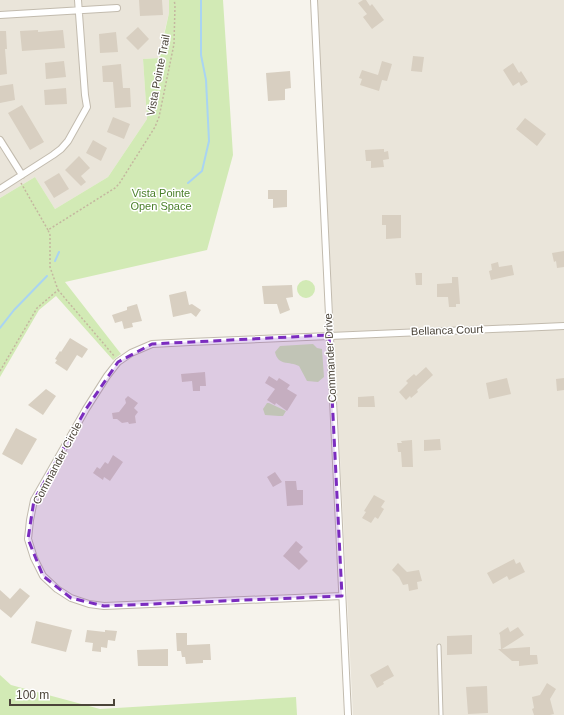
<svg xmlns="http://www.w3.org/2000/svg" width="564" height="715" font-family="Arial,sans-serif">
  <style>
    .residential { fill: #eae5da }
    .green { fill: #d2eab5 }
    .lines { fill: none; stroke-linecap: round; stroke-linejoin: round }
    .stream { stroke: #a9d4f2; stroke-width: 2 }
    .building { fill: #d8cfc1 }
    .service-casing { stroke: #c2bbae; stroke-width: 5 }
    .minor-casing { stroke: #c2bbae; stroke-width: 8 }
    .path { stroke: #c4b79f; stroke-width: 1.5; stroke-dasharray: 2 2; stroke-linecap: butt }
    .service { stroke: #fff; stroke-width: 3 }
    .minor { stroke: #fff; stroke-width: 6 }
    .marked { fill: #7b2cbf; fill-opacity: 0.2; stroke: #7b2cbf; stroke-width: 3; stroke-dasharray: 8 5; stroke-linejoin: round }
    .labels { text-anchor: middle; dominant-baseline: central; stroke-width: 3; stroke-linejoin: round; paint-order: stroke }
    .street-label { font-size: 11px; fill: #4b4439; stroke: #fff }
    .park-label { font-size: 11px; fill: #4a7f2a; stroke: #fff }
  </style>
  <rect width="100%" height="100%" fill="#f6f3ec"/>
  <path class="residential" d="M0,0h169v13l-11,45 -15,1 4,60 -39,58 -53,32 -20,-32 -35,21z
    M317,0h247v715h-211z"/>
  <path class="green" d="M169,0h54l10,155 -26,95 -142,32 56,72 -8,6 -57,-64 -17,14 -39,67v-179l35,-21 20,32 53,-32 39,-58 -4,-60 16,-1 10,-45z
    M297 289a9 9 0 1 1 18 0a9 9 0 1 1-18 0Z
    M313,344l4,4 5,1 2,28 -6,5 -11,-1 -8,-15c-10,-5 -21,0 -24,-14l5,-6z
    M267,403h2l17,8 -3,5h-4l-14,-1 -2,-6z
    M0,675l11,10 89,24 196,-12 1,18h-297z"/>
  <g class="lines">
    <path class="stream" d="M188,183l14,-12 7,-30 -3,-61 -5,-25v-55
      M55,261l4,-9
      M0,328l14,-18 33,-34"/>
  </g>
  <path class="building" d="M139,0h23l1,15 -23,1z
    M363,0h3l4,6 2,-2 12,16 -12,9 -9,-12 4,-3 -9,-11z
    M138,27l11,12 -11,11 -12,-12z
    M38,30v2l25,-2 2,18 -43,3 -2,-20z
    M0,31h6l1,18h-2l2,25 -7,1z
    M116,32l2,20 -18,1 -1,-19z
    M413,56l11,1 -2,15 -11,-1z
    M64,61l2,16 -20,2 -1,-16z
    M382,61l10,3 -5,17 -5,-1 -3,11 -19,-6 2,-6 -3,-1 3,-8 16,5z
    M513,63l6,10 2,-2 7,11 -7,4 -2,-4 -6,4 -10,-16z
    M121,64l2,24h7l1,19 -16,1 -2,-26h-10l-1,-16z
    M290,71l1,17 -6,1v11l-17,1 -2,-28z
    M13,84l2,16 -15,3v-17z
    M66,88l1,16 -22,1 -1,-15z
    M22,105l22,37 -14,8 -22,-37z
    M113,117l17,7 -6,15 -17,-7z
    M525,118l21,16 -9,12 -21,-17z
    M93,140l14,8 -6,13 -15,-8z
    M384,149v3l4,-1 1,8 -6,1 1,7 -13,1v-7h-5l-1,-11z
    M79,156l11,12 -9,8 5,6 -5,4 -16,-16z
    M59,173l10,16 -15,9 -10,-16z
    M268,190h19v17l-14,1v-9h-5z
    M382,215h19v23l-15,1v-14h-4z
    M564,251v16l-7,1 -1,-7 -2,1 -2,-9z
    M498,262l1,5 13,-2 2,10 -23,5 -2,-9 3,-1 -1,-6z
    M415,273h7v12h-6z
    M452,277h6l2,27h-4v3h-7l-1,-10h-11v-13l15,-1z
    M292,285l1,12 -7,1 4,12 -10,4 -3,-10h-13l-2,-18z
    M186,291l3,14 3,-1 9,6 -5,7 -5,-4 -18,4 -4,-22z
    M137,304l5,17 -10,2 1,4 -9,2 -2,-8 -7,2 -3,-8 15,-5v-3z
    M70,338l18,11 -6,9 -5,-3 -10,16 -12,-8 2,-3 -2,-1 5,-8 1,1z
    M426,367l7,8 -16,15 1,2 -7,6 -1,-2 -4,4 -7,-8 9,-9 -2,-2 8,-7 2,2z
    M205,372l1,14h-6v5h-7l-1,-10 -10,1 -1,-8z
    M269,376l8,5 2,-3 11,7 -3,4 10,6 -10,16 -11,-8 -1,2 -8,-5 8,-11 -10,-6z
    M507,378l4,16 -22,5 -3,-16z
    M564,378v12l-7,1 -1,-12z
    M46,389l10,7 -13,19 -15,-10z
    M128,396l10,7 -4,5 4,4 -3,4 1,7 -7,1 -1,-2 -6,1 -5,-4h-4l-1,-6 7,-1 7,-9 -1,-4z
    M374,396l1,11h-17v-10z
    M16,428l21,11 -15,26 -20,-11z
    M440,439l1,11 -17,1v-11z
    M412,440l1,27h-11l-1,-15h-3l-1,-9h5l-1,-2z
    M113,455l10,7 -13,19 -6,-4 -1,3 -10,-7 4,-6 3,2 5,-7 3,2z
    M275,472l7,10 -9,5 -6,-10z
    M285,481h11l1,9h6v15l-16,1z
    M374,495l11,6 -4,6 3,2 -6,10 -3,-2 -4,6 -9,-5 4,-6 -2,-1z
    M296,541l7,6 -4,5 9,9 -9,9 -16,-14z
    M514,559l2,5 4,-2 5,10 -16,8 -2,-4 -14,8 -6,-11z
    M398,563l9,9 12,-2 3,11 -5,1 1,7 -9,2 -1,-7 -5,1 -4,-8 -7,-7z
    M20,588l10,8 -19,22 -11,-9v-19l10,9z
    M36,621l36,9 -6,22 -35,-9z
    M508,627l2,5 8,-5 6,8 -22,14 28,-2v8h7l1,9 -19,2v-5h-7l-14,-12h3l-1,-14 -1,-2z
    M87,630l18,2v-2l12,1 -2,10 -7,-1 -1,8 -6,-1v5l-9,-1 1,-8 -8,-1z
    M176,633h11v12l23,-1 1,16h-8v3l-17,1 -1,-7h-3l-1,-6h-4z
    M472,635v19l-25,1v-19z
    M168,649v17h-30l-1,-16z
    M388,665l6,11 -11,6 1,2 -7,4 -7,-13z
    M547,683l9,6 -6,10 4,15 -4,1h-16l-2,-6 2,-1 -2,-11 8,-2z
    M487,686l1,27 -20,1 -2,-27z"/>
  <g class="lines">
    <g class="service-casing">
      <path id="service" d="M439,646l2,69"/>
    </g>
    <g class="minor-casing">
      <path id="minor" d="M314,0l34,715
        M0,15l117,-7
        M0,140l22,35
        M0,189l53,-34 8,-6 7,-8 19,-34 -2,-12 -7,-95
        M342,596l-238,10 -15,-2 -18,-6 -14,-9 -14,-13 -9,-18 -6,-19 2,-19 4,-20 52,-91 21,-33 11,-14 13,-9 21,-9 38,-2 374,-16"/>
    </g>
    <path class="path" d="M21,183l27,47
      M58,290l57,67
      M0,371l37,-63 21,-18 -8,-23v-32l-2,-5 67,-42 4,-4 36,-57 4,-10 15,-73 1,-39 -1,-5"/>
    <use href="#service" class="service"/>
    <use href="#minor" class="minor"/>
  </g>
  <path class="marked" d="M329,335l13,261 -238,10 -33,-8 -28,-22 -15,-37 6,-39 52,-91 32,-47 34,-18z"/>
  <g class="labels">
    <g class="street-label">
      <text transform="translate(158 75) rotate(-79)">Vista Pointe Trail</text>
      <text transform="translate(447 330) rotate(-2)">Bellanca Court</text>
      <text transform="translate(330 358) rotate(-93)">Commander Drive</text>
      <text transform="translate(57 463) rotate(-62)">Commander Circle</text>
    </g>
    <g class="park-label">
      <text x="161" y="193">Vista Pointe<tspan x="161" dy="13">Open Space</tspan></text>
    </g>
  </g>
  <path d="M10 699v6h104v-6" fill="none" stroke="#4b4439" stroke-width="2"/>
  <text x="16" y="699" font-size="12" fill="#4b4439" stroke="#ffffff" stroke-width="3" paint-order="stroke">100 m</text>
</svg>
